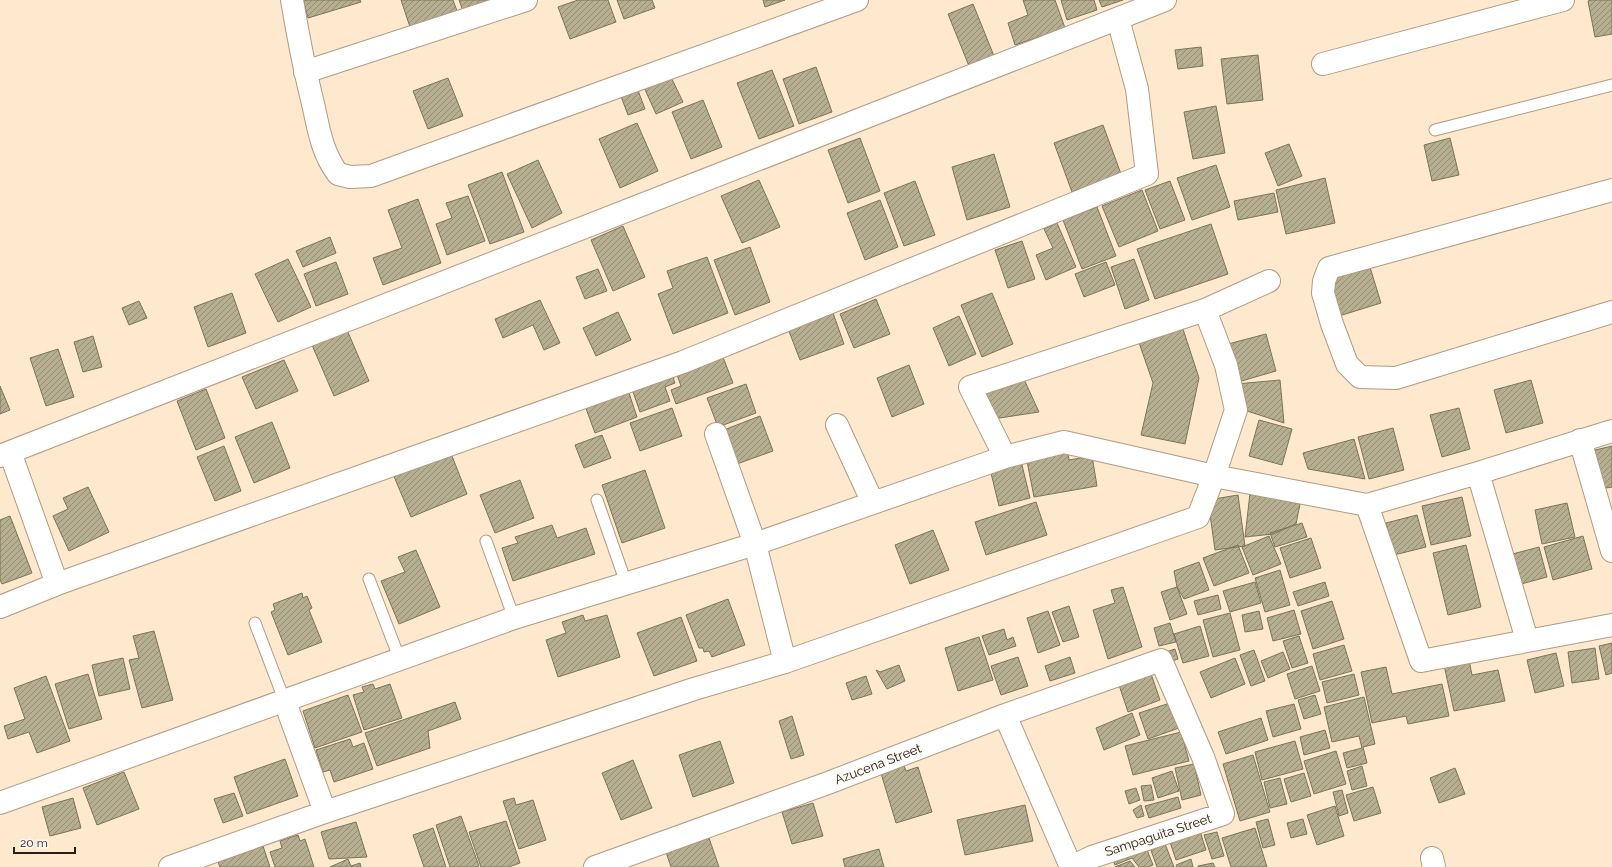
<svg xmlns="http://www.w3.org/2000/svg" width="1612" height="867" font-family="Raleway,sans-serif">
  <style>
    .building { fill: url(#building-hatch); stroke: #7b7458 }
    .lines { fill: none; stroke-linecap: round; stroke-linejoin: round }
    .service-casing { stroke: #af9b82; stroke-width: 13 }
    .minor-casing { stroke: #af9b82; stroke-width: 24 }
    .service { stroke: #fff; stroke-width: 11 }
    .minor { stroke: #fff; stroke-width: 22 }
    .labels { text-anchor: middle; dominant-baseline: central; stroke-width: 4; stroke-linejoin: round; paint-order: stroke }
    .street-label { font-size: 13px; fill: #282016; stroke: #fdf9f4 }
  </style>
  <defs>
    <pattern id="building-hatch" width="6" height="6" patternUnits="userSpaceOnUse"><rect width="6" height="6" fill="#b6ae91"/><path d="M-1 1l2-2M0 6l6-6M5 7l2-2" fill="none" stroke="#948d75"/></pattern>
  </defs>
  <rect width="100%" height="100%" fill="#fee9ce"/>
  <path class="building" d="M303,0h57l1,2 -53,16z
    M401,0h52l4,11 -47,16z
    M459,0h33l-29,11z
    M578,0h30l8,22 -46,17 -12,-32z
    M617,0h35l3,8 -31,11z
    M763,0h22l-20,7z
    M1023,0h32l10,28 -50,17 -7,-22 20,-8z
    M1061,0h33l3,10 -30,10z
    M1099,0h24l-21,7z
    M1591,0h21v34l-17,3 -7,-36z
    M973,4l21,52 -25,10 -21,-52z
    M1201,47l2,19 -25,3 -3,-19z
    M1258,55l5,45 -36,4 -6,-45z
    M816,67l16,45 -33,12 -16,-45z
    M772,70l22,56 -35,13 -22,-56z
    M669,73l14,29 -27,12 -13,-29z
    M448,78l15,38 -35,13 -15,-38z
    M636,85l9,24 -17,6 -9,-24z
    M703,100l19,47 -31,12 -19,-47z
    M1216,106l9,47 -32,6 -9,-47z
    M637,123l21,48 -38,17 -21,-49z
    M1103,125l18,49 -49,18 -18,-49z
    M860,138l20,53 -32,12 -20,-53z
    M1450,138l9,37 -27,6 -8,-36z
    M1289,144l13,32 -24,10 -13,-33z
    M994,154l16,53 -43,13 -15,-53z
    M538,160l24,53 -30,15 -25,-54z
    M1216,165l14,42 -38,13 -15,-42z
    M502,172l22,60 -34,12 -22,-59z
    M1325,178l10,45 -49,11 -10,-44z
    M759,180l21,47 -38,16 -21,-47z
    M915,181l20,54 -31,11 -20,-53z
    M1170,181l15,39 -25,9 -15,-39z
    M1142,190l16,41 -39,16 -17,-41z
    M1274,193l4,19 -40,8 -4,-19z
    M468,196l17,45 -38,14 -11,-31 16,-6 -6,-15z
    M418,199l23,64 -58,22 -10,-27 29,-10 -14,-38z
    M880,200l18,47 -33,13 -18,-47z
    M1097,207l19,49 -34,13 -19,-49z
    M1057,223l19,44 -30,13 -10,-25 17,-7 -9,-19z
    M1211,224l17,50 -73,25 -18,-50z
    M623,226l22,51 -32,14 -22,-51z
    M330,237l6,16 -33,14 -7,-16z
    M1022,241l13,38 -27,9 -13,-38z
    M750,247l20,55 -35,13 -21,-55z
    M707,257l21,56 -55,21 -15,-40 15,-6 -6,-17z
    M288,259l23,48 -33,15 -23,-48z
    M1134,259l15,41 -24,9 -14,-42z
    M336,262l12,32 -32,12 -12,-32z
    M1106,262l9,23 -31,12 -9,-23z
    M1369,264l12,39 -42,13 -13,-38z
    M598,269l9,22 -22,8 -9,-22z
    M232,293l14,40 -38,14 -14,-40z
    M992,293l21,51 -31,13 -21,-52z
    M876,299l14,35 -36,14 -14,-34z
    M540,300l20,43 -16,7 -11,-25 -30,13 -8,-19z
    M139,301l8,17 -18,7 -7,-17z
    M832,310l12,34 -44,16 -13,-34z
    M618,312l13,28 -35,16 -13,-28z
    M959,316l17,38 -27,12 -16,-38z
    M1180,320l19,58 -14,66 -44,-9 12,-52 -17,-49z
    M347,330l22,51 -35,15 -22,-51z
    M1266,334l10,37 -38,11 -10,-38z
    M93,336l9,31 -19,5 -9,-30z
    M58,349l16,48 -28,9 -16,-48z
    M721,352l12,31 -57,21 -5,-14 10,-4 -6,-17z
    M284,360l14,31 -42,18 -14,-32z
    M909,365l15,39 -32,13 -15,-39z
    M671,372l4,11 -10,4 5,14 -30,11 -9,-26z
    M1023,377l16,35 -46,7 -10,-25z
    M1280,380l4,43 -46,-15 -2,-24z
    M1531,380l12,43 -37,10 -12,-43z
    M746,384l10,29 -38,14 -11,-29z
    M0,386l10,24 -10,4z
    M627,387l10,30 -42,16 -11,-30z
    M206,389l19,49 -29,12 -19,-49z
    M672,408l10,28 -42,15 -10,-28z
    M1459,408l11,41 -28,8 -12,-42z
    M760,416l13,35 -39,14 -13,-34z
    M1259,420l33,9 -10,36 -33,-9z
    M272,422l18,46 -36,15 -19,-46z
    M1393,428l11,42 -35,9 -11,-42z
    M602,435l9,23 -27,10 -9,-23z
    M1354,439l11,40 -57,-10 -5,-16z
    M224,446l17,45 -26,10 -18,-44z
    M1612,446v41l-12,2 -9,-38z
    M1067,448l2,12 23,-4 5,30 -63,11 -8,-41z
    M450,451l17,43 -56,23 -18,-43z
    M1021,461l9,37 -31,8 -9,-37z
    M645,470l20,58 -43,15 -20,-58z
    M520,480l14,38 -39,15 -15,-38z
    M88,487l21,45 -40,19 -16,-35 15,-7 -5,-11z
    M1250,493l50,11 -4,20 -23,10 -28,3z
    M1238,495l7,51 -30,4 -7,-50z
    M1462,497l9,39 -40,9 -9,-39z
    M1036,502l11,33 -61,20 -11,-33z
    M1567,503l8,34 -33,7 -7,-34z
    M1417,515l9,32 -32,8 -8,-32z
    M10,516l22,57 -30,11 -2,-4v-60z
    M1302,523l5,14 -32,10 -5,-14z
    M552,525l5,13 29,-10 9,26 -82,27 -11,-33 16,-5 -3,-6z
    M933,530l16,40 -39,14 -15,-39z
    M1269,536l12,28 -28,11 -11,-28z
    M1583,536l9,33 -39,11 -9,-33z
    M1311,538l10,30 -31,10 -10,-30z
    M1238,545l11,28 -35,13 -11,-28z
    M1466,545l15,62 -33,8 -15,-62z
    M1539,547l8,30 -33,9 -9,-30z
    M416,550l24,57 -41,17 -18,-43 24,-9 -7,-15z
    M1199,562l10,28 -25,9 -7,-12 -3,-16z
    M1280,570l10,35 -25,7 -10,-34z
    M1255,582l6,21 -31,9 -7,-21z
    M1325,582l4,14 -31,10 -5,-14z
    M1123,587l19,60 -34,12 -15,-49 22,-7 -4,-13z
    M1177,587l10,27 -17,6 -9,-28z
    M302,593l1,5 4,-2 5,12 -3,2 13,32 -34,13 -17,-43 4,-2 -2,-6z
    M1218,595l3,14 -23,6 -4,-14z
    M728,599l17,46 -33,12 -3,-6 -5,1 -1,-4h-4l-13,-33z
    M1332,601l12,38 -31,10 -12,-38z
    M1069,606l10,31 -16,5 -11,-30z
    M1294,610l7,24 -28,7 -6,-23z
    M1048,611l12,34 -22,8 -11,-35z
    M1259,611l4,18 -18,3 -3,-17z
    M1230,613l10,37 -27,7 -10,-37z
    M583,615l2,6 22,-6 13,42 -62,20 -12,-37 20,-7 -4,-11z
    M681,617l16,44 -43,15 -17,-43z
    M1170,623l6,19 -17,4 -5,-18z
    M1200,626l9,30 -26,7 -9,-29z
    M1004,629l3,11 6,-3 3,9 -27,9 -7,-19z
    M154,631l19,69 -31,8 -13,-48 10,-2 -6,-22z
    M1299,636l9,27 -16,5 -9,-27z
    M979,637l14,43 -35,11 -13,-43z
    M1612,643v30l-6,2 -7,-29z
    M1344,645l8,26 -32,9 -7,-26z
    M1595,648l4,31 -27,4 -4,-31z
    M1175,649l3,10 -12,4 -3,-10z
    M1254,650l11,31 -14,5 -11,-31z
    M1283,652l7,17 -22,9 -7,-17z
    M1556,653l8,33 -29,7 -8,-33z
    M1018,657l10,29 -27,9 -10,-29z
    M1070,657l5,16 -25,8 -5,-15z
    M123,658l7,31 -31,7 -7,-31z
    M1235,658l10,26 -34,14 -11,-26z
    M1469,660l3,15 26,-5 7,31 -51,10 -10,-46z
    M899,665l6,16 -18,8 -11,-19 4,2z
    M1312,666l8,25 -25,8 -8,-25z
    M1386,667l6,27 50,-10 7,32 -41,8 -2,-8 -34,7 -11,-51z
    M1149,668l11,32 -32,12 -11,-33z
    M88,674l14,45 -33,10 -14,-45z
    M1354,674l5,21 -32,8 -5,-21z
    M46,676l24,65 -33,12 -8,-21 -21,7 -4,-13 21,-7 -11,-31z
    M866,676l6,18 -20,6 -6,-17z
    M373,684l2,5 15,-5 12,34 -38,12 -11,-35 11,-3 -2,-5z
    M348,695l14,37 -47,16 -12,-37z
    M1315,695l6,19 -17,5 -6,-19z
    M1364,697l11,47 -12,3 4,16 -20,5 -4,-15 19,-5 -3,-12 -27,6 -8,-35z
    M455,702l6,17 -33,12 2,17 -53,18 -12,-33z
    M1170,703l9,25 -31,11 -9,-26z
    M1294,704l7,25 -28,8 -7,-26z
    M1132,713l8,22 -36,15 -8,-22z
    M792,716l12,39 -13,4 -12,-38z
    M1261,718l7,22 -42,14 -8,-22z
    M1325,730l5,18 -26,7 -4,-18z
    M1181,732l8,29 -56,14 -8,-29z
    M350,739l3,8 11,-4 9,26 -39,13 -4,-12 -7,2 -7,-22z
    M720,741l14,42 -41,14 -14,-42z
    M1295,741l8,28 -41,11 -7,-28z
    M1336,751l10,33 -32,10 -10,-33z
    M1253,755l17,57 -30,9 -17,-57z
    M285,759l13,37 -51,18 -13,-37z
    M633,760l19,48 -31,12 -19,-47z
    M903,763l3,8 12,-4 14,45 -36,11 -16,-53z
    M1194,764l7,31 -19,5 -7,-32z
    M1362,766l5,20 -15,4 -5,-19z
    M1455,768l10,26 -26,9 -9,-25z
    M1172,771l7,20 -21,7 -6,-20z
    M124,772l15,37 -42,16 -14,-37z
    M1304,773l7,23 -20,6 -7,-23z
    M1280,778l7,26 -17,4 -6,-26z
    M1151,785l3,15 -10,1 -3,-15z
    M1373,787l8,26 -27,8 -8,-26z
    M1136,788l4,12 -11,4 -4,-13z
    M1342,790l6,23 -9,3 -6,-24z
    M234,793l9,23 -20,7 -9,-24z
    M1178,797l3,11 -32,10 -4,-12z
    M73,798l8,30 -31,8 -8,-29z
    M514,798l2,7 17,-5 13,40 -27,9 -16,-48z
    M813,803l10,33 -31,8 -10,-32z
    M1025,805l8,36 -68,14 -8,-35z
    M1141,805l3,11 -7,2 -4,-8z
    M1335,806l9,30 -27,9 -10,-30z
    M461,816l18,50 -3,1h-26l-14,-42z
    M1268,819l7,26 -12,3 -7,-26z
    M1303,819l4,15 -16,4 -4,-15z
    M506,821l14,42 -11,4h-28l-12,-35z
    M356,822l11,35 -38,2 -8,-27z
    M1198,825l8,25 -30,10 -8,-24z
    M433,828l13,39h-22l-11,-32z
    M1255,828l12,39h-36l-9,-29z
    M1140,832l13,33 -5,2h-9l-7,-9 -17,7 -8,-20z
    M1217,832l7,24 -12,3 -8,-24z
    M298,835l2,6 5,-2 9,28h-39l-5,-15 12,-4 -2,-7z
    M1162,836l12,31h-17l-9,-25z
    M709,838l10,29h-48l-5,-15z
    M263,846l7,21h-50l-2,-5z
    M879,849l5,18h-39l-2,-8z
    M348,859l3,7 9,-3 1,4h-31z
    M1191,859l2,8h-16l-1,-2z
    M1130,861l5,6h-20z
    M1213,863l2,4h-17v-1z"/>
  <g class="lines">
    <g class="service-casing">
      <path id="service" d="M1435,130l177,-45
        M597,500l29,83
        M486,541l28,77
        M369,579l31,81
        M255,623l30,79"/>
    </g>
    <g class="minor-casing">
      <path id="minor" d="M292,0c6,36 13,72 22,108 5,24 9,46 24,66l12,3 21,-1 486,-176
        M1323,64l240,-64
        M305,72l221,-72
        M1612,190l-283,78 -5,13 -1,12 9,31 15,40 13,13 36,1 216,-66
        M837,425l36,78
        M716,434l39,110 30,118
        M1580,440l32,111
        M10,452l47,132
        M0,456l1165,-456
        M1005,457l-35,-70 235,-77
        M1478,473l49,167
        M1367,505l54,156 191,-36
        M0,607l57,-23 626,-222 464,-188 -10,-85 -19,-70
        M285,702l40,110
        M1005,715l66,152
        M0,803l514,-185 241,-74 250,-87 59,-15 150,34 153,29 111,-32 134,-42
        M1432,858l2,9
        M170,867l155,-55 369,-123 91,-27 413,-145 16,-41 22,-66 -10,-45 -21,-55 64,-29
        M595,867l233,-84 177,-68 156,-55 42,97 20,57 -131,43 -21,10"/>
    </g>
    <use href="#service" class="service"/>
    <use href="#minor" class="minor"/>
  </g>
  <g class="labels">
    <g class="street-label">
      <text transform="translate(878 764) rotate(-21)">Azucena Street</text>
      <text transform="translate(1158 835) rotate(-18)">Sampaguita Street</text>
    </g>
  </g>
  <path d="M14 847v6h61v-6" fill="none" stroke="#282016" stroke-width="2"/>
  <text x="20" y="847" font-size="12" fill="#282016" stroke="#fdf9f4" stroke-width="3" paint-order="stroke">20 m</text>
</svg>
